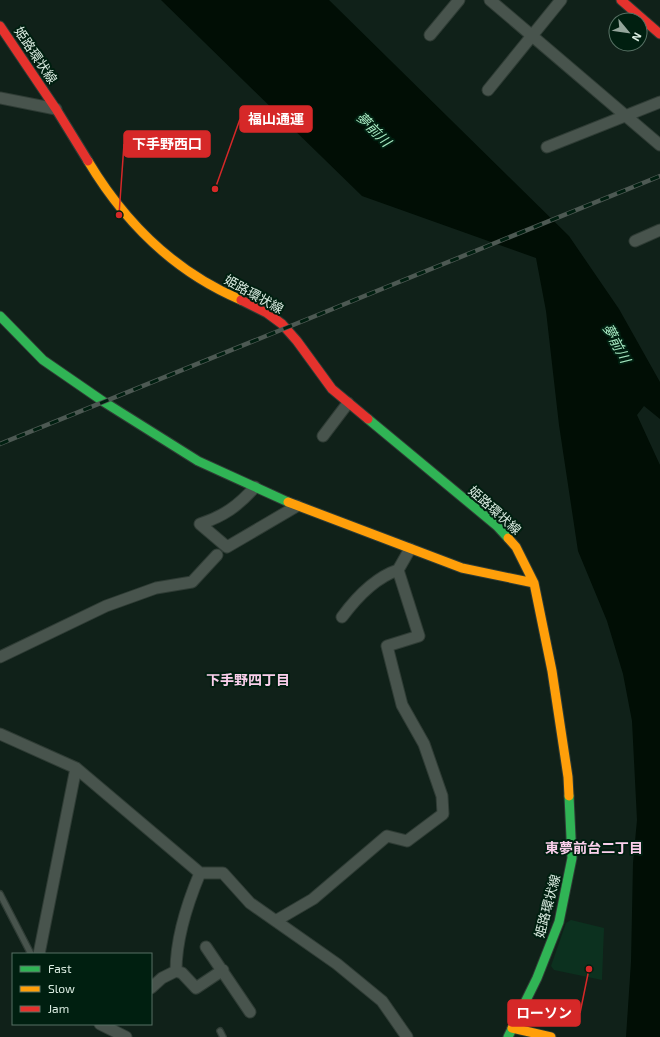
<svg xmlns="http://www.w3.org/2000/svg" width="660" height="1037" font-family="'Exo 2','Noto Sans JP',sans-serif">
  <style>
    .built { fill: #0c311f }
    .water { fill: #010e05 }
    .lines { fill: none; stroke-linecap: round; stroke-linejoin: round }
    .lane-casing { stroke: #2f3c35; stroke-width: 8 }
    .street-casing { stroke: #2f3c35; stroke-width: 13 }
    .fast-casing { stroke: #2f3c35; stroke-width: 11 }
    .slow-casing { stroke: #2f3c35; stroke-width: 11 }
    .jam-casing { stroke: #2f3c35; stroke-width: 11 }
    .lane { stroke: #48544d; stroke-width: 5.5 }
    .street { stroke: #48544d; stroke-width: 11 }
    .fast { stroke: #30b455; stroke-width: 9 }
    .slow { stroke: #ff9f0a; stroke-width: 9 }
    .jam { stroke: #e5322d; stroke-width: 9 }
    .rail-casing { stroke: #4d5953; stroke-width: 4.5 }
    .rail { stroke: #001f10; stroke-width: 3; stroke-dasharray: 9; stroke-linecap: butt }
    .labels { text-anchor: middle; dominant-baseline: central; stroke-width: 4; stroke-linejoin: round; paint-order: stroke }
    .street-label { font-size: 13px; fill: #daece1; stroke: #001f10 }
    .water-label { font-size: 14px; font-style: italic; fill: #a5e8c1; stroke: #001f10 }
    .neighbourhood-label { font-size: 14px; font-weight: bold; fill: #f9cfeb; stroke: #001f10 }
    .leader { fill: none; stroke: #d62828; stroke-width: 1.5 }
    .callout-dot { fill: #d62828; stroke: #001f10; stroke-width: 1.5 }
    .callout { fill: #d62828; stroke: #d62828; stroke-width: 1.5 }
    .callout-label { font-size: 14px; text-anchor: middle; font-weight: bold; fill: #fff }
  </style>
  <rect width="100%" height="100%" fill="#102119"/>
  <path class="built" d="M571,920l33,8 -2,52 -48,-10 -3,-4 15,-43z"/>
  <path class="water" d="M161,0h168l240,236 50,73 41,73v37l-16,-13 -7,9 23,50v572h-34l5,-75 2,-99 4,-43 -5,-99 -9,-47 -16,-53 -29,-70 -19,-126 -13,-114 -10,-53 -174,-62z"/>
  <g class="lines">
    <g class="lane-casing">
      <path id="lane" d="M0,894l31,60
        M220,1031l3,6"/>
    </g>
    <g class="street-casing">
      <path id="street" d="M490,0l170,145
        M430,35l29,-35
        M488,90l73,-90
        M0,98l56,11
        M547,147l113,-45
        M635,241l25,-11
        M323,436l25,-33
        M255,487c-17,19 -31,29 -55,37l27,23 70,-41
        M342,617c14,-19 32,-39 56,-47
        M0,657l106,-51 50,-18 36,-6 25,-27
        M0,734l76,34 124,105h23l27,30 87,61 45,37 25,36
        M277,920l36,-21 74,-63 20,5 36,-27 -1,-18 -18,-52 -22,-39 -15,-59 32,-10 -21,-66 12,-21
        M206,947l44,65
        M39,954l37,-186
        M176,971c0,-34 11,-67 24,-98
        M151,988l11,-10 14,-7 6,2 14,15 27,-18
        M100,1024l26,13"/>
    </g>
    <g class="fast-casing">
      <path id="fast" d="M0,316l43,44 61,42 94,59 90,41
        M368,419l129,107 11,12
        M508,1037l29,-59 22,-56 13,-64 -3,-62"/>
    </g>
    <g class="slow-casing">
      <path id="slow" d="M88,161c37,62 87,111 153,139
        M288,502l174,66 72,15
        M508,538l8,9 18,36 18,88 16,106 1,19
        M512,1028l39,9"/>
    </g>
    <g class="jam-casing">
      <path id="jam" d="M621,0l39,34
        M0,26l56,83 32,52
        M241,300l26,13 15,11 15,17 35,48 36,30"/>
    </g>
    <use href="#lane" class="lane"/>
    <use href="#street" class="street"/>
    <use href="#fast" class="fast"/>
    <use href="#slow" class="slow"/>
    <use href="#jam" class="jam"/>
    <g class="rail-casing">
      <path id="rail" d="M0,444l660,-268"/>
    </g>
    <use href="#rail" class="rail"/>
  </g>
  <g class="labels">
    <g class="street-label">
      <text transform="translate(36 55) rotate(56)">姫路環状線</text>
      <text transform="translate(254 294) rotate(29)">姫路環状線</text>
      <text transform="translate(495 510) rotate(42)">姫路環状線</text>
      <text transform="translate(547 906) rotate(-75)">姫路環状線</text>
    </g>
    <g class="water-label">
      <text transform="translate(374 129) rotate(45)">夢前川</text>
      <text transform="translate(617 343) rotate(62)">夢前川</text>
    </g>
    <g class="neighbourhood-label">
      <text x="248" y="679">下手野四丁目</text>
      <text x="594" y="847">東夢前台二丁目</text>
    </g>
  </g>
  <path class="leader" d="M215 189L240 119M119 215L124 144M589 969L580 1013"/>
  <g class="callout-dot">
    <circle cx="215" cy="189" r="4"/>
    <circle cx="119" cy="215" r="4"/>
    <circle cx="589" cy="969" r="4"/>
  </g>
  <g class="callout">
    <rect x="240" y="106" width="72" height="26" rx="4"/>
    <rect x="124" y="131" width="86" height="26" rx="4"/>
    <rect x="508" y="1000" width="72" height="26" rx="4"/>
  </g>
  <g class="callout-label">
    <text x="276" y="124">福山通運</text>
    <text x="167" y="149">下手野西口</text>
    <text x="544" y="1018">ローソン</text>
  </g>
  <rect x="12" y="953" width="140" height="72" fill="#001f10" stroke="#577164"/>
  <rect x="20" y="966" width="20" height="6" fill="#30b455" stroke="#577164"/>
  <text x="48" y="973" font-size="12" fill="#daece1">Fast</text>
  <rect x="20" y="986" width="20" height="6" fill="#ff9f0a" stroke="#577164"/>
  <text x="48" y="993" font-size="12" fill="#daece1">Slow</text>
  <rect x="20" y="1006" width="20" height="6" fill="#e5322d" stroke="#577164"/>
  <text x="48" y="1013" font-size="12" fill="#daece1">Jam</text>
  <g transform="translate(628 32) rotate(119)"><circle r="19" fill="#001f10" stroke="#577164"/>
  <path d="M0-3L7 15L0 10L-7 15Z" fill="#93a59b"/>
  <text y="-6" font-size="11" font-weight="bold" text-anchor="middle" fill="#daece1">N</text>
  </g>
</svg>
